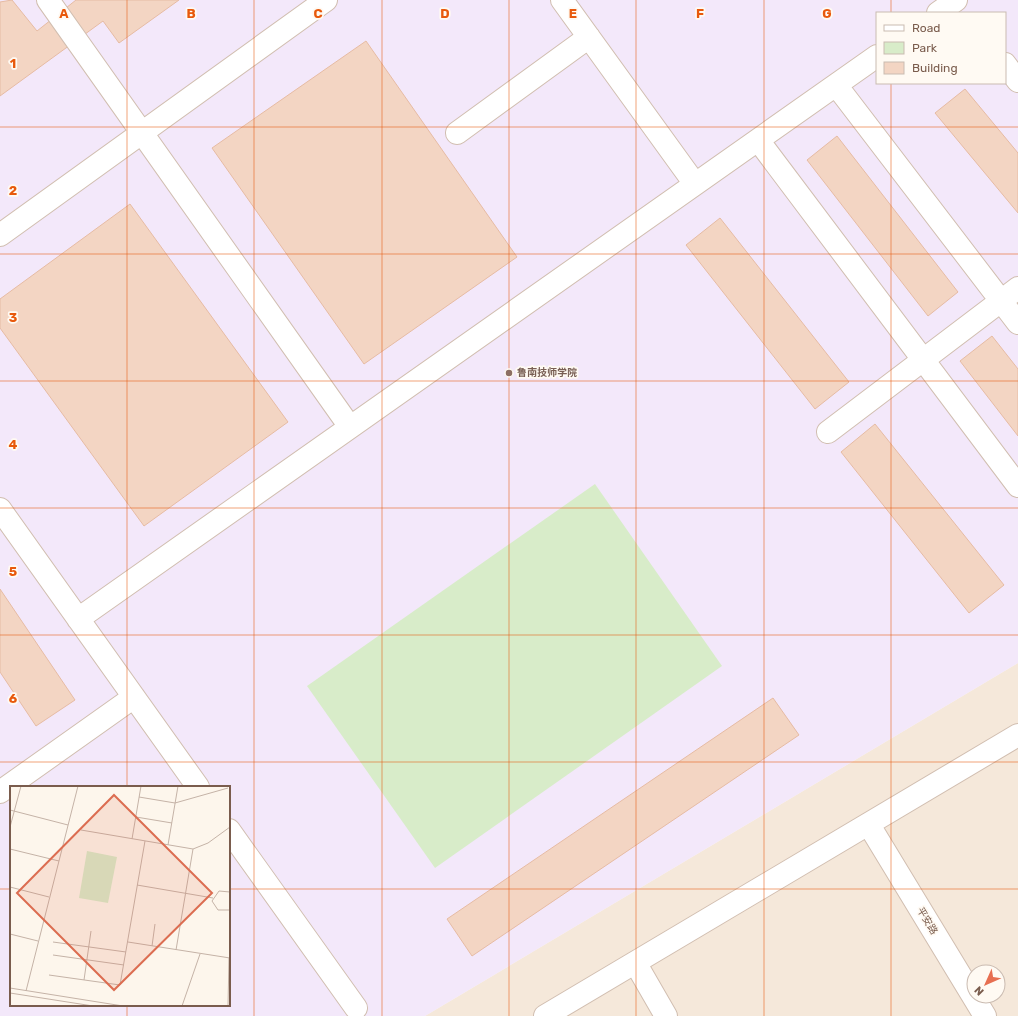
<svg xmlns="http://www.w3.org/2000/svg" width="1018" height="1016" font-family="Rubik,'Noto Sans SC',sans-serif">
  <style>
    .residential { fill: #f5e8da; fill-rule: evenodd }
    .education { fill: #f3e8fa; fill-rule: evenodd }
    .green { fill: #d8ecc9 }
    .building { fill: #f3d5c3; stroke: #e6bba3 }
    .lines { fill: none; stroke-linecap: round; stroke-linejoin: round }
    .minor-casing { stroke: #d1beb0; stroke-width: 24 }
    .minor { stroke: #fff; stroke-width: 22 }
    .grid { fill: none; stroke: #e8590c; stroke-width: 1; stroke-opacity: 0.55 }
    .education-dot { fill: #8d6e63; stroke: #fffaf3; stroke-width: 1.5 }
    .labels { text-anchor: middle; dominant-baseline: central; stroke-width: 3.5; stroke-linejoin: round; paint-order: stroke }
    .education-label { font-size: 10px; font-weight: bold; fill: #785e54; stroke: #fffaf3; text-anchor: start }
    .street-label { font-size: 10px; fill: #7a5c4d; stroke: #fffaf3 }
    .inset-road { fill: none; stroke: #c5b3a7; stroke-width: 1 }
    .view { fill: #dc6d51; fill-opacity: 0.15; stroke: #dc6d51; stroke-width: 2 }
    .inset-edge { fill: none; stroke: #7a5c4d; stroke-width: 2 }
    .grid-label { font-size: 13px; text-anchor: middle; font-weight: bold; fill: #e8590c; stroke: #fffaf3; stroke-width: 3.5; stroke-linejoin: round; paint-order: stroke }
  </style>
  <rect width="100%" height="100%" fill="#fdf6ec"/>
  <path class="residential" d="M1018,663v353h-593zM974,972h24v24h-24z"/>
  <path class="education" d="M0,0h1018v663l-593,353h-425zM877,13h128v70h-128zM11,787h218v218h-218z"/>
  <path class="green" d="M595,484l127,182 -287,202 -128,-182z"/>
  <path class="building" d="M12,0l25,31 39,-31h103l-60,43 -16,-22 -103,75v-94z
    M366,41l151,216 -153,107 -152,-216z
    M965,89l53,64v60l-83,-100z
    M837,136l121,156 -30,24 -121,-156z
    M130,204l158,218 -144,104 -144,-198v-29z
    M720,218l129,164 -34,27 -129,-164z
    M992,336l26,33v67l-58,-75z
    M875,424l129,161 -35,28 -128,-161z
    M0,589l75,111 -39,26 -36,-54z
    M773,698l26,37 -327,221 -25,-37z"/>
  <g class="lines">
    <g class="minor-casing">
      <path id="minor" d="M48,0l302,427
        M562,0l133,184
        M938,13l18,-13
        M1005,64l13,17
        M836,85l182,238
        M457,133l132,-96
        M758,140l260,346
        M0,235l326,-235
        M828,432l190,-144
        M0,509l198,278
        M78,619l799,-563
        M0,792l134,-95
        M869,825l116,191
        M229,830l127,178
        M636,964l30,52
        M545,1016l473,-281"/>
    </g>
    <use href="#minor" class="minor"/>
  </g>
  <path class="grid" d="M127,0v787M254,0v1016M382,0v1016M509,0v1016M636,0v1016M764,0v1016M891,0v13M891,83v933M0,127h1018M0,254h1018M0,381h1018M0,508h1018M0,635h1018M0,762h1018M0,889h11M229,889h789M127,1005v11"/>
  <circle class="education-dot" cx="509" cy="373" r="4"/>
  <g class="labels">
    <g class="education-label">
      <text x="517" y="373">鲁南技师学院</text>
    </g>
    <g class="street-label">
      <text transform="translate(927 921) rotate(59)">平安路</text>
    </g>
  </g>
  <g transform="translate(10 786)">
    <rect width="220" height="220" fill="#fdf6ec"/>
    <path d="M77,65l30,6 -9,46 -29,-5z" fill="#d8ecc9"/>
    <path class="inset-road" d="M129,11l36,6 53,-15M0,24l58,15M126,31l36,6M0,41l11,-41M71,44l112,19 15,-6 22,-16M122,53l9,-53M158,59l10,-59M0,63l49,12M127,99l76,13M0,101l39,10M220,106l-11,-1 -7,10 6,9h12M0,148l28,7M43,156l73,10M118,156l102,16M142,160l3,-22M166,164l17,-101M43,169l71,10M39,189l71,10 25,-144M74,194l7,-49M0,202l113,18M16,205l52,-205M0,207l83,13M172,220l18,-52M218,220l1,-48"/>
    <path class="view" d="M104,9l98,98 -98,97 -97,-97z"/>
    <rect width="220" height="220" class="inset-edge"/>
  </g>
  <g class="grid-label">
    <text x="64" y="18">A</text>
    <text x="191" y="18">B</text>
    <text x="318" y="18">C</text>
    <text x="445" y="18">D</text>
    <text x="573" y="18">E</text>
    <text x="700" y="18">F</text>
    <text x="827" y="18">G</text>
    <text x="13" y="68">1</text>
    <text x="13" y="195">2</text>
    <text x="13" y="322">3</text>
    <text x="13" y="449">4</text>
    <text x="13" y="576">5</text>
    <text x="13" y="703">6</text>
  </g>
  <rect x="876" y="12" width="130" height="72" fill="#fffaf3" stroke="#cabbb1"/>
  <rect x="884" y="25" width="20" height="6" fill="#ffffff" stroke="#cabbb1"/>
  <text x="912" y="32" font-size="12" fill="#7a5c4d">Road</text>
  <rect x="884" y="42" width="20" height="12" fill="#d8ecc9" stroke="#cabbb1"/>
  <text x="912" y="52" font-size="12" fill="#7a5c4d">Park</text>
  <rect x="884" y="62" width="20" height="12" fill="#f3d5c3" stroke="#cabbb1"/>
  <text x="912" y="72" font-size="12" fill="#7a5c4d">Building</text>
  <g transform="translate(986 984) rotate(225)"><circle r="19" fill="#fffaf3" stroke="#cabbb1"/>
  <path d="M0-3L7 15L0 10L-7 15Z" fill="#e76f51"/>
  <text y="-6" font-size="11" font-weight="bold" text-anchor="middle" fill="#7a5c4d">N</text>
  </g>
</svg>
